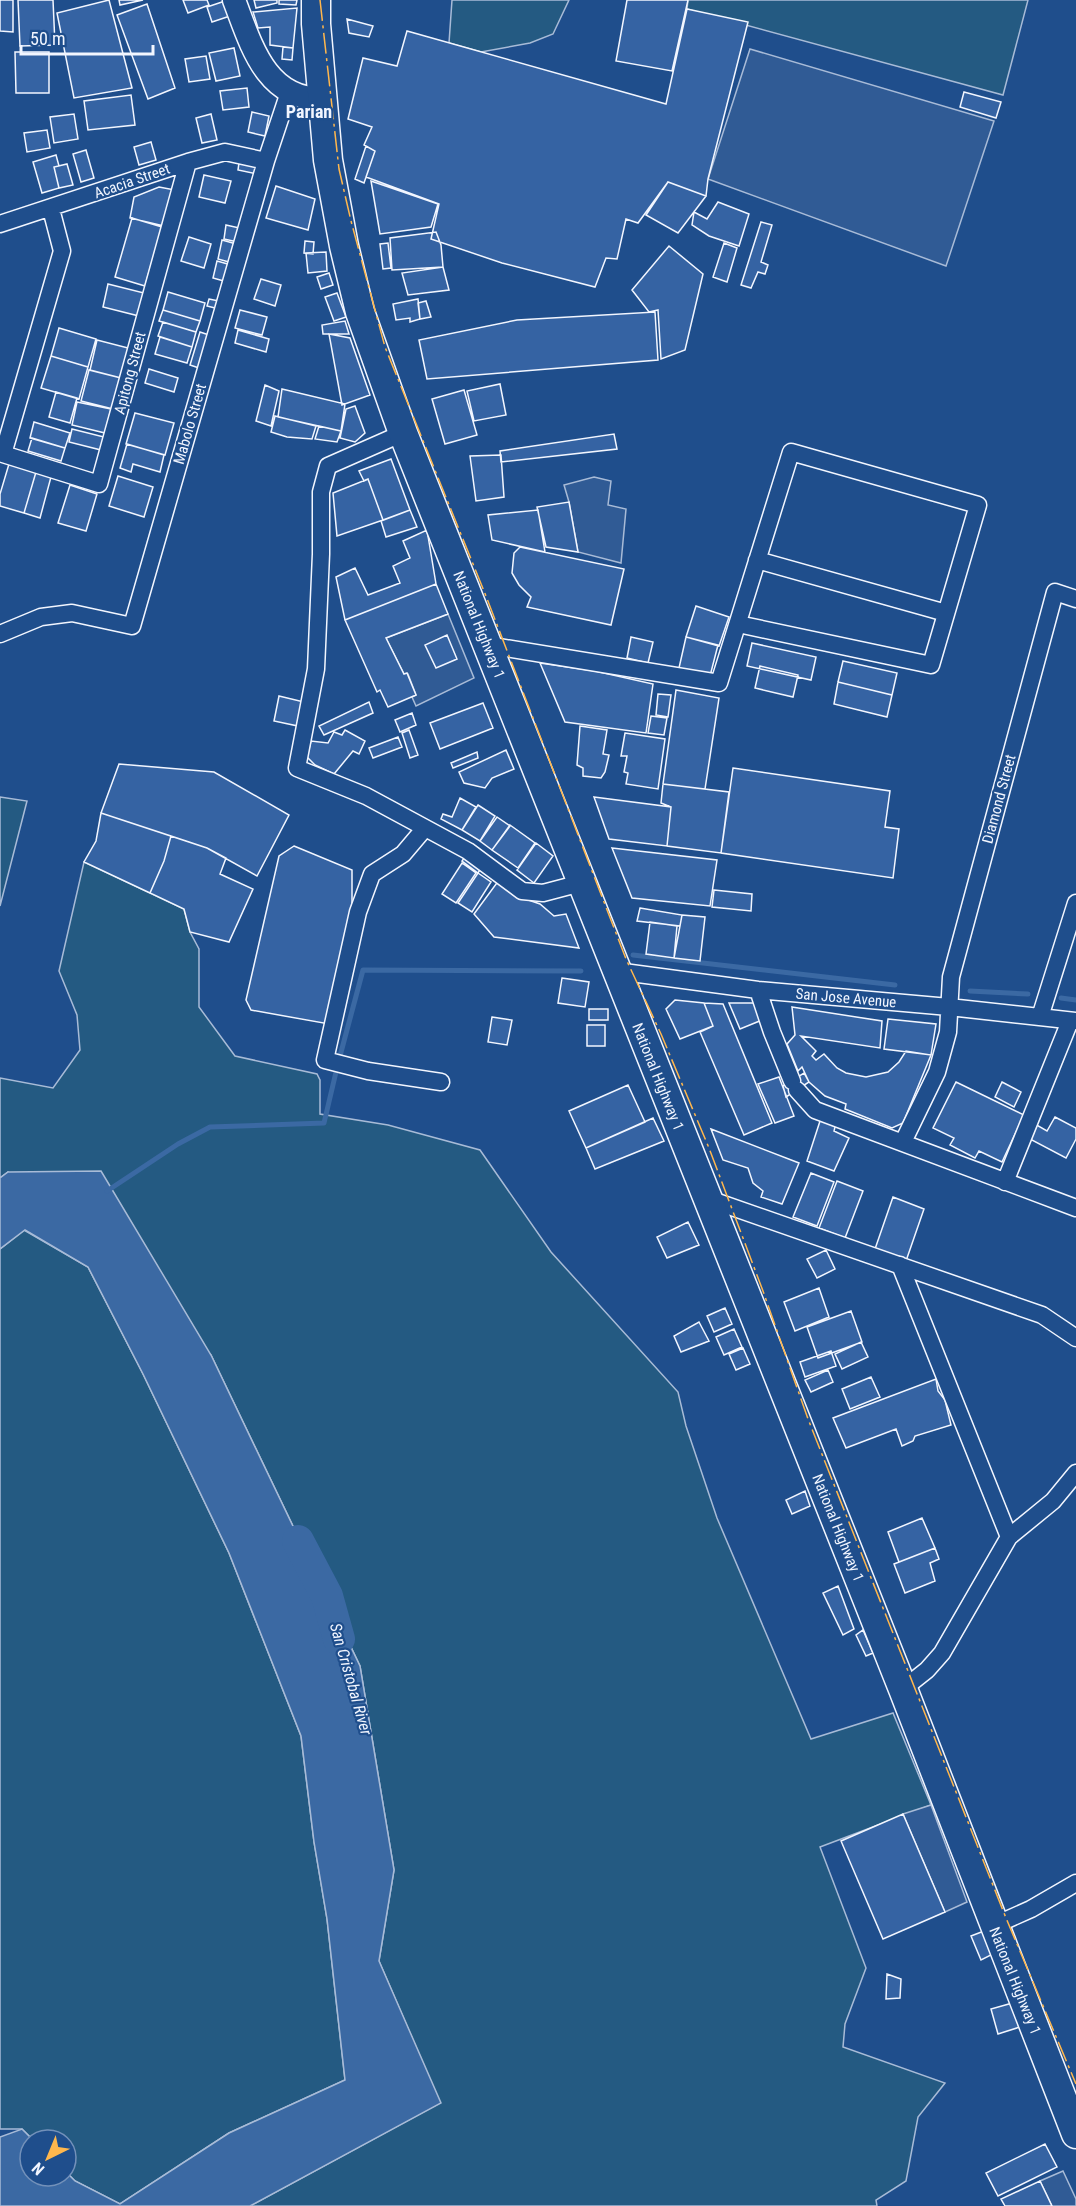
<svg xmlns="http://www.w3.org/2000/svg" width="1076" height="2206" font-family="'Roboto Condensed',sans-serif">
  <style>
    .green { fill: #245a82; stroke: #a8bbd7; stroke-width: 1.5 }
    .parking { fill: #305b95; stroke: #a8bbd7; stroke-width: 1.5 }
    .water { fill: #3b69a3; stroke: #a8bbd7; stroke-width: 1.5 }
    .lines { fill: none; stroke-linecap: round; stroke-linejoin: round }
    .stream { stroke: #3b69a3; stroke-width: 5 }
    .river { stroke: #3b69a3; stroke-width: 32 }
    .building { fill: #3563a3; stroke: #f2f6ff; stroke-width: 1.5 }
    .street-casing { stroke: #f2f6ff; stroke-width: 19 }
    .secondary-casing { stroke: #f2f6ff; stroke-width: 25 }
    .highway-casing { stroke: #f2f6ff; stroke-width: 31 }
    .street { stroke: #1f4e8c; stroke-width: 16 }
    .secondary { stroke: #1f4e8c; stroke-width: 22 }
    .highway { stroke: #1f4e8c; stroke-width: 28 }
    .power { stroke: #ffb74d; stroke-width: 1.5; stroke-dasharray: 21 4.5 3 4.5; stroke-linecap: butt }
    .labels { text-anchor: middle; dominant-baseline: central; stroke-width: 4.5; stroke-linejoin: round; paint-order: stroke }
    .street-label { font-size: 15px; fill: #f2f6ff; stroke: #1f4e8c }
    .water-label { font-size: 16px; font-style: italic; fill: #f2f6ff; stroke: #1f4e8c }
    .quarter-label { font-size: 18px; font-weight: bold; fill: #f2f6ff; stroke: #1f4e8c }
  </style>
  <rect width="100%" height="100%" fill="#1f4e8c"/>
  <path class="green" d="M452,0h117l-16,34 -23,9 -49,9 -32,-9z
    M688,0h340l-25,95 -316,-86z
    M0,797l27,4 -27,105z
    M84,862l100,47 6,23 9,17v58l36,49 82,18 3,6v34l68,11 92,25 71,102 127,140 8,34 31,92 94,221 82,-26 38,92 -111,42 46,121 -21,56 -2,23 102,36 -27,34 -12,64 -30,19 1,6h-627l190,-103 -61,-142 15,-91 -34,-204 -149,-311 -203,-183 -8,6v-100l53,10 27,-38 -3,-35 -18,-44z
    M24,1230l64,37 55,107 86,179 72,183 13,106 13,77 18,161 -116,53 -109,71 -45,-23 -9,-9v-32h-33l-11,-11h-22v-880z"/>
  <path class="parking" d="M750,49l244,72 -48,145 -238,-87z
    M594,477l17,4 -3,24 18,4 -5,54 -43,-11 -9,-50 -5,-17z
    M448,614l26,64 -58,28 -4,-9 4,-2 -8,-21h-4l-18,-36z
    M931,1805l36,97 -22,10 -42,-98z
    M1063,2171l13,28v7h-24l-12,-25z"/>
  <path class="water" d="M101,1171l110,184 149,311 34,204 -15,91 62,142 -191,103h-250v-69l22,-8 11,11h-3v36h36v-4l9,9 45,23 109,-71 116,-53 -18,-161 -13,-77 -13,-106 -72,-183 -86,-179 -55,-107 -63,-37 -25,19v-71l8,-6z"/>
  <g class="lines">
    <path class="stream" d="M633,955l262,30
      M970,991l58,3
      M1061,998l15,2
      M340,1056l23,-86 218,1
      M107,1191l71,-47 32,-17 114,-4 12,-51"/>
    <path class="river" d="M298,1541l29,55 12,43"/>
  </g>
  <path class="building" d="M0,0h13v32l-13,-1z
    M18,0h35l2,45 -35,1z
    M109,0l23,88 -58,10 -17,-85z
    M119,0h24l-23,5z
    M183,0h24l2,5 -21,8z
    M254,0h23v3l-21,5z
    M279,0h18l-1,5 -17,-1z
    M627,0h61l-16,71 -56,-10z
    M225,1l5,15 -18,6 -5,-15z
    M147,4l28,84 -27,11 -31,-84z
    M297,8l-4,40 -23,-3v-18l-12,1 -5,-16z
    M687,9l61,13 -40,157 -2,17 -38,-14 -30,41 -12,-4 -9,40 -11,-1 -11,29 -93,-24 -71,-24 8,-35 -73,-27 9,-26 -11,-6 8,-18 -24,-8 15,-61 34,8 10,-35 259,73z
    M347,19l26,7 -4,11 -20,-4z
    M283,47l10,1 -1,12 -10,-1z
    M234,48l6,28 -24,5 -7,-28z
    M15,52h34v41h-33z
    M206,56l4,23 -21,3 -4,-23z
    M247,88l2,19 -26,3 -3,-19z
    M964,92l37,10 -5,16 -36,-11z
    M131,95l4,30 -47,5 -4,-29z
    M252,112l17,4 -4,20 -17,-4z
    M74,114l4,25 -24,4 -4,-26z
    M211,114l6,26 -15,3 -6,-25z
    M47,130l3,18 -23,4 -3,-19z
    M151,142l5,18 -17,5 -5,-18z
    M366,146l9,5 -11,32 -9,-4z
    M86,150l8,28 -13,4 -8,-28z
    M56,155l3,11 -5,1 5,21 -17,5 -9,-31z
    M240,156l19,6 -2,12 -19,-4z
    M67,164l6,21 -14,3 -5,-21z
    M204,175l27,6 -6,22 -26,-6z
    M371,181l67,23 -7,23 -51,7z
    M668,182l38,14 -28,37 -32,-18z
    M276,186l39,13 -7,31 -42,-12z
    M159,187l16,3 -11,36 -34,-8 4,-21z
    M718,202l31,12 -10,32 -30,-10 -17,-11 2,-13 13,7z
    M132,218l30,9 -17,59 -30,-9z
    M761,222l11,3 -11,37 7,3 -3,9 -7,-2 -7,16 -10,-3z
    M226,225l18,4 -2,14 -18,-4z
    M436,232l5,13 2,22 -51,3 -2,-32z
    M189,237l22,7 -7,24 -23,-7z
    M222,240l18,5 -4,19 -18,-5z
    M305,241l9,1 -1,12 -9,-1z
    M388,243l3,25 -8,1 -3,-25z
    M724,243l13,5 -10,34 -14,-5z
    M669,246l34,28 -18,76 -24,9 -3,-49 -9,2 -17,-22z
    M326,252l1,19 -19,2 -2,-20z
    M217,261l18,5 -4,17 -18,-5z
    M443,267l6,23 -41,5 -6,-22z
    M329,273l4,12 -12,4 -4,-12z
    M261,279l20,6 -6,21 -21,-7z
    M108,284l36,9 -5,23 -36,-9z
    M168,292l37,11 -5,18 -37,-11z
    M337,293l9,24 -12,4 -9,-24z
    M209,299l15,3 -1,8 -16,-4z
    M418,299l2,20 -10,3v-4l-14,2 -3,-16z
    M426,301l5,16 -11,2 -2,-16z
    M163,310l37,11 -4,11 -37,-11z
    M240,310l27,7 -5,18 -27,-7z
    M655,312l3,48 -231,19 -8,-39 98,-20z
    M345,321l4,13h-26l-1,-9z
    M163,322l33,10 -4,15 -34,-11z
    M59,328l37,11 -8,28 -37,-11z
    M238,330l31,9 -3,13 -31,-9z
    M200,332l15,5 -10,33 -15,-5z
    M329,334l21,4 20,57 -28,10z
    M160,337l32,10 -5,16 -32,-9z
    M97,340l35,9 -7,30 -35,-9z
    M51,356l37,11 -9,32 -38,-11z
    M149,369l29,9 -4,14 -29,-9z
    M89,370l32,8 -8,31 -32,-8z
    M500,384l6,31 -32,6 -7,-30z
    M265,385l14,6 -8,35 -15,-5z
    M282,389l63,15 -4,27 -63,-14z
    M464,390l13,45 -32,9 -13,-45z
    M56,392l21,6 -7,25 -21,-6z
    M77,402l34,7 -6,24 -33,-8z
    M355,406l10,27 -10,9 -15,-4 6,-29z
    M135,413l39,10 -9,32 -39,-11z
    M275,416l41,10 -4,13 -25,-2 -16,-5z
    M34,422l36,11 -5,15 -35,-10z
    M319,426l22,5 -4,11 -22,-3z
    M72,429l32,8 -3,13 -32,-8z
    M614,434l3,15 -116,13 -1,-11z
    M32,438l33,10 -4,13 -33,-10z
    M127,444l37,11 -4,17 -27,-8 -2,8 -11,-4z
    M501,455l3,42 -28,4 -6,-45z
    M391,459l19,51 -27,10 -15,-41 -4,2 -5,-10z
    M9,464l27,8 -12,41 -24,-7v-12z
    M36,472l15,5 -11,41 -16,-5z
    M118,476l35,11 -9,30 -35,-11z
    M368,479l15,41 -46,16 -4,-43z
    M70,485l27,9 -11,37 -28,-8z
    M569,502l9,50 -32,-5 -9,-40z
    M410,510l7,17 -31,10 -5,-16z
    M538,510l7,42 -53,-12 -4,-25z
    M427,530l9,54 -91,36 -9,-43 19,-9 13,27 32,-12 -7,-17 17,-8 -7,-17z
    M520,547l104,22 -13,56 -84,-18 4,-10 -12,-12 -7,-12 2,-20z
    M436,584l12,30 -62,24 18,36 3,-1 9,22 -28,12 -8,-17 -3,2 -32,-72z
    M696,606l33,11 -10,29 -33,-9z
    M447,635l10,24 -21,9 -11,-23z
    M631,637l22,5 -5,21 -21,-5z
    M686,637l32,8 -8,31 -31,-8z
    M752,643l64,14 -5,23 -64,-14z
    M843,661l54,12 -5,22 -54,-13z
    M540,663l55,8 58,13 -7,49 -81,-11z
    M760,666l38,9 -5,22 -38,-9z
    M838,682l54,13 -5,22 -53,-13z
    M676,690l43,8 -14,91 -42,-5z
    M658,694l13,1 -3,22 -12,-2z
    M279,696l25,6 -6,24 -24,-5z
    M369,702l4,11 -49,22 -5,-9z
    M483,703l10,25 -53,21 -10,-26z
    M412,713l4,12 -16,7 -5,-12z
    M651,716l16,2 -3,17 -16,-2z
    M580,726l27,4 -4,24 6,1 -4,17 -4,6 -18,-2v-8l-6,-3z
    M345,730l20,11 -6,13 -6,-3 -19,23 -19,-9 -8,-8 4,-16 17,2 6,-11 8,3z
    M409,730l9,25 -8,3 -8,-25z
    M625,733l40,6 -7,50 -32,-5 2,-11 -4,-1 3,-16h-6z
    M398,737l4,10 -29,11 -4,-10z
    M506,750l8,19 -22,9 -7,10 -21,-5 -5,-11z
    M477,752l1,6 -25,10 -2,-5z
    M119,764l95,8 75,43 -32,61 -50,-28 -106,-35z
    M733,768l157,23 -5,36 14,2 -6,49 -172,-25z
    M663,784l66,8 -8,61 -54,-7 4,-39 -10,-4z
    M594,797l77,10 -4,39 -58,-7z
    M460,798l16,9 -14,23 -21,-11 2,-5 9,3z
    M478,805l17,11 -15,25 -18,-11z
    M101,813l70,23 -7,25 -14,32 -66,-31 12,-21z
    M497,817l13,9 -18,24 -12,-9z
    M510,825l25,18 -17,25 -26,-18z
    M171,836l36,12 19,10 -6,16 33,15 -24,53 -39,-10 -6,-23 -34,-16 14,-32z
    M536,843l17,13 -19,27 -17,-13z
    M294,846l58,24v39l-23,115 -78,-14 -5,-10 33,-144z
    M612,848l105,12 -7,46 -78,-8z
    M467,854l16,11 -5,8 -16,-12z
    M462,863l14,10 -20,30 -14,-9z
    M478,873l13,9 -19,30 -14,-9z
    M499,880l18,16 23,8 14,12 12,-2 13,34 -85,-11 -20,-23z
    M714,890l38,4 -1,17 -39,-4z
    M640,908l42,7 -2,11 -43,-5z
    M682,915l23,2 -5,44 -26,-3z
    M650,922l27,4 -3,32 -28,-4z
    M562,978l27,4 -4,25 -27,-4z
    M675,1000l29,3 9,23 -33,13 -14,-30z
    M704,1003l19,1 49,119 -28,12 -44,-103 13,-6z
    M729,1003h25l8,17 -22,9z
    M792,1007l90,14 -2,27 -79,-12 15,15 -4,5 4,4 8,-6 13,14 9,5 20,4 22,-5 11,-10 7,-11 25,4 -28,68 -11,5 -47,-19 1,-5 -21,-8 -16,-14 -7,-15 -4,4 -11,-27 8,-9z
    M589,1009h19v11h-19z
    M492,1017l20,3 -5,25 -19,-3z
    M888,1019l48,5 -5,31 -47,-6z
    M587,1025h18v21h-18z
    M804,1073l5,9 -23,15 -3,-11z
    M779,1077l15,39 -19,7 -17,-39z
    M956,1082l68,33 -22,47 -23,-11 -4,7 -25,-13 4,-7 -21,-10z
    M1002,1082l19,10 -7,15 -19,-10z
    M628,1085l17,37 -59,26 -17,-37z
    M1055,1117l21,11v11l-10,19 -38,-20 7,-14 12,7z
    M653,1118l11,23 -69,28 -9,-21z
    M821,1118l15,5 -2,8 15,7 -15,33 -27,-10z
    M711,1129l88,34 -17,41 -21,-7 2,-6 -10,-8 -5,-15 -25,-8z
    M811,1173l23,9 -17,44 -24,-9z
    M837,1181l26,10 -18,47 -26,-10z
    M893,1197l31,12 -18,52 -31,-12z
    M688,1222l11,23 -32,13 -10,-21z
    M826,1250l9,19 -18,9 -10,-19z
    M819,1288l10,29 -34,14 -11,-29z
    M725,1308l7,16 -18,8 -7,-16z
    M851,1311l11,31 -44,16 -11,-31z
    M699,1322l10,19 -28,11 -7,-16z
    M734,1329l8,18 -18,8 -8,-18z
    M861,1342l7,15 -26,12 -7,-15z
    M743,1348l7,16 -14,6 -7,-16z
    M831,1351l5,15 -31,11 -5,-15z
    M828,1370l5,12 -22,10 -6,-12z
    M871,1377l9,20 -30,12 -8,-20z
    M936,1379l2,12 7,9 6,25 -36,11 -2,5 -11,5 -6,-17 -50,19 -13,-30z
    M805,1491l5,15 -18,8 -6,-14z
    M922,1518l13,30 -36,14 -11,-30z
    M935,1548l4,11 -9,4 5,18 -30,12 -11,-29z
    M838,1586l16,43 -11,6 -20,-42z
    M863,1630l10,23 -7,3 -10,-21z
    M903,1814l42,98 -62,27 -42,-98z
    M984,1931l9,23 -12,6 -10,-24z
    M887,1974l14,5 -1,19 -14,1z
    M1016,2002l7,24 -25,8 -7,-25z
    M1045,2144l12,23 -59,29 -12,-23z
    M1040,2181l12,25h-47l-4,-7z"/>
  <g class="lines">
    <g class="street-casing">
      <path id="street" d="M0,224l188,-62 37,-10 41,9
        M403,433l-75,33 -7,26v62l-5,115 -19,99 69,28 102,55 54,40 21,2 38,-10
        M0,451l3,3 96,30 89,-322
        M3,454l59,-203 -11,-42
        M757,560l189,53
        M0,634l41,-17 31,-4 60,13 134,-465 23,-69
        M487,645l232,38 72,-231 187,53 -47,160 -193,-41
        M425,828l-22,26 -31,20 -14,38 -33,148 43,11 73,11
        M616,971l142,19 191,17 127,14
        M758,990l14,42 20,49
        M1040,1017l36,-114
        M797,1090l18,20 261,98
        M903,1142l34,-70 11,-40 3,-55 104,-385 21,7
        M1005,1182l65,-161
        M706,1198l336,117 34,23
        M900,1265l109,272
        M903,1689l24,-19 15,-17 67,-116 44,-36 23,-28
        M993,1926l38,-17 45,-26"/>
    </g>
    <g class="secondary-casing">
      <path id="secondary" d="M234,0c17,44 31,99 88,99"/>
    </g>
    <g class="highway-casing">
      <path id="highway" d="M316,0v24l12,136 16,86 16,66 43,121 500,1256 173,445"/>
    </g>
    <use href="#street" class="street"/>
    <use href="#secondary" class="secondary"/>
    <use href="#highway" class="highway"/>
    <path class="power" d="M320,0l19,169 12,52 34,126 99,244 142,368 35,75 48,114 54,143 45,128 198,499 70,166"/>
  </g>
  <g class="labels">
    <g class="street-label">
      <text transform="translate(132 181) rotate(-19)">Acacia Street</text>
      <text transform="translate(130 373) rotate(-75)">Apitong Street</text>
      <text transform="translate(190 424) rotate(-74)">Mabolo Street</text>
      <text transform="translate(479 625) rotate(68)">National Highway 1</text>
      <text transform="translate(999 799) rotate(-75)">Diamond Street</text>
      <text transform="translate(846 998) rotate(5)">San Jose Avenue</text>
      <text transform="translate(658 1077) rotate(68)">National Highway 1</text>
      <text transform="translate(838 1528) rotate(68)">National Highway 1</text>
      <text transform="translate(1015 1981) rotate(68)">National Highway 1</text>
    </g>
    <g class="water-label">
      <text transform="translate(351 1679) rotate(74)">San Cristobal River</text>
    </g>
    <g class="quarter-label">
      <text x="309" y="111">Parian</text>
    </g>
  </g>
  <g transform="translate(48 2158) rotate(223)"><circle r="28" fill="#1f4e8c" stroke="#7391ba" stroke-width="1.5"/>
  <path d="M0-4.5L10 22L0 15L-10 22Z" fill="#ffb74d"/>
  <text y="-9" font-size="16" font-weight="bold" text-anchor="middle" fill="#f2f6ff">N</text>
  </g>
  <path d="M21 45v9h132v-9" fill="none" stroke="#f2f6ff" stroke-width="3"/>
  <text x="30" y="45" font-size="18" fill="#f2f6ff" stroke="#1f4e8c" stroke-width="4.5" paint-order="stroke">50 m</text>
</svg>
